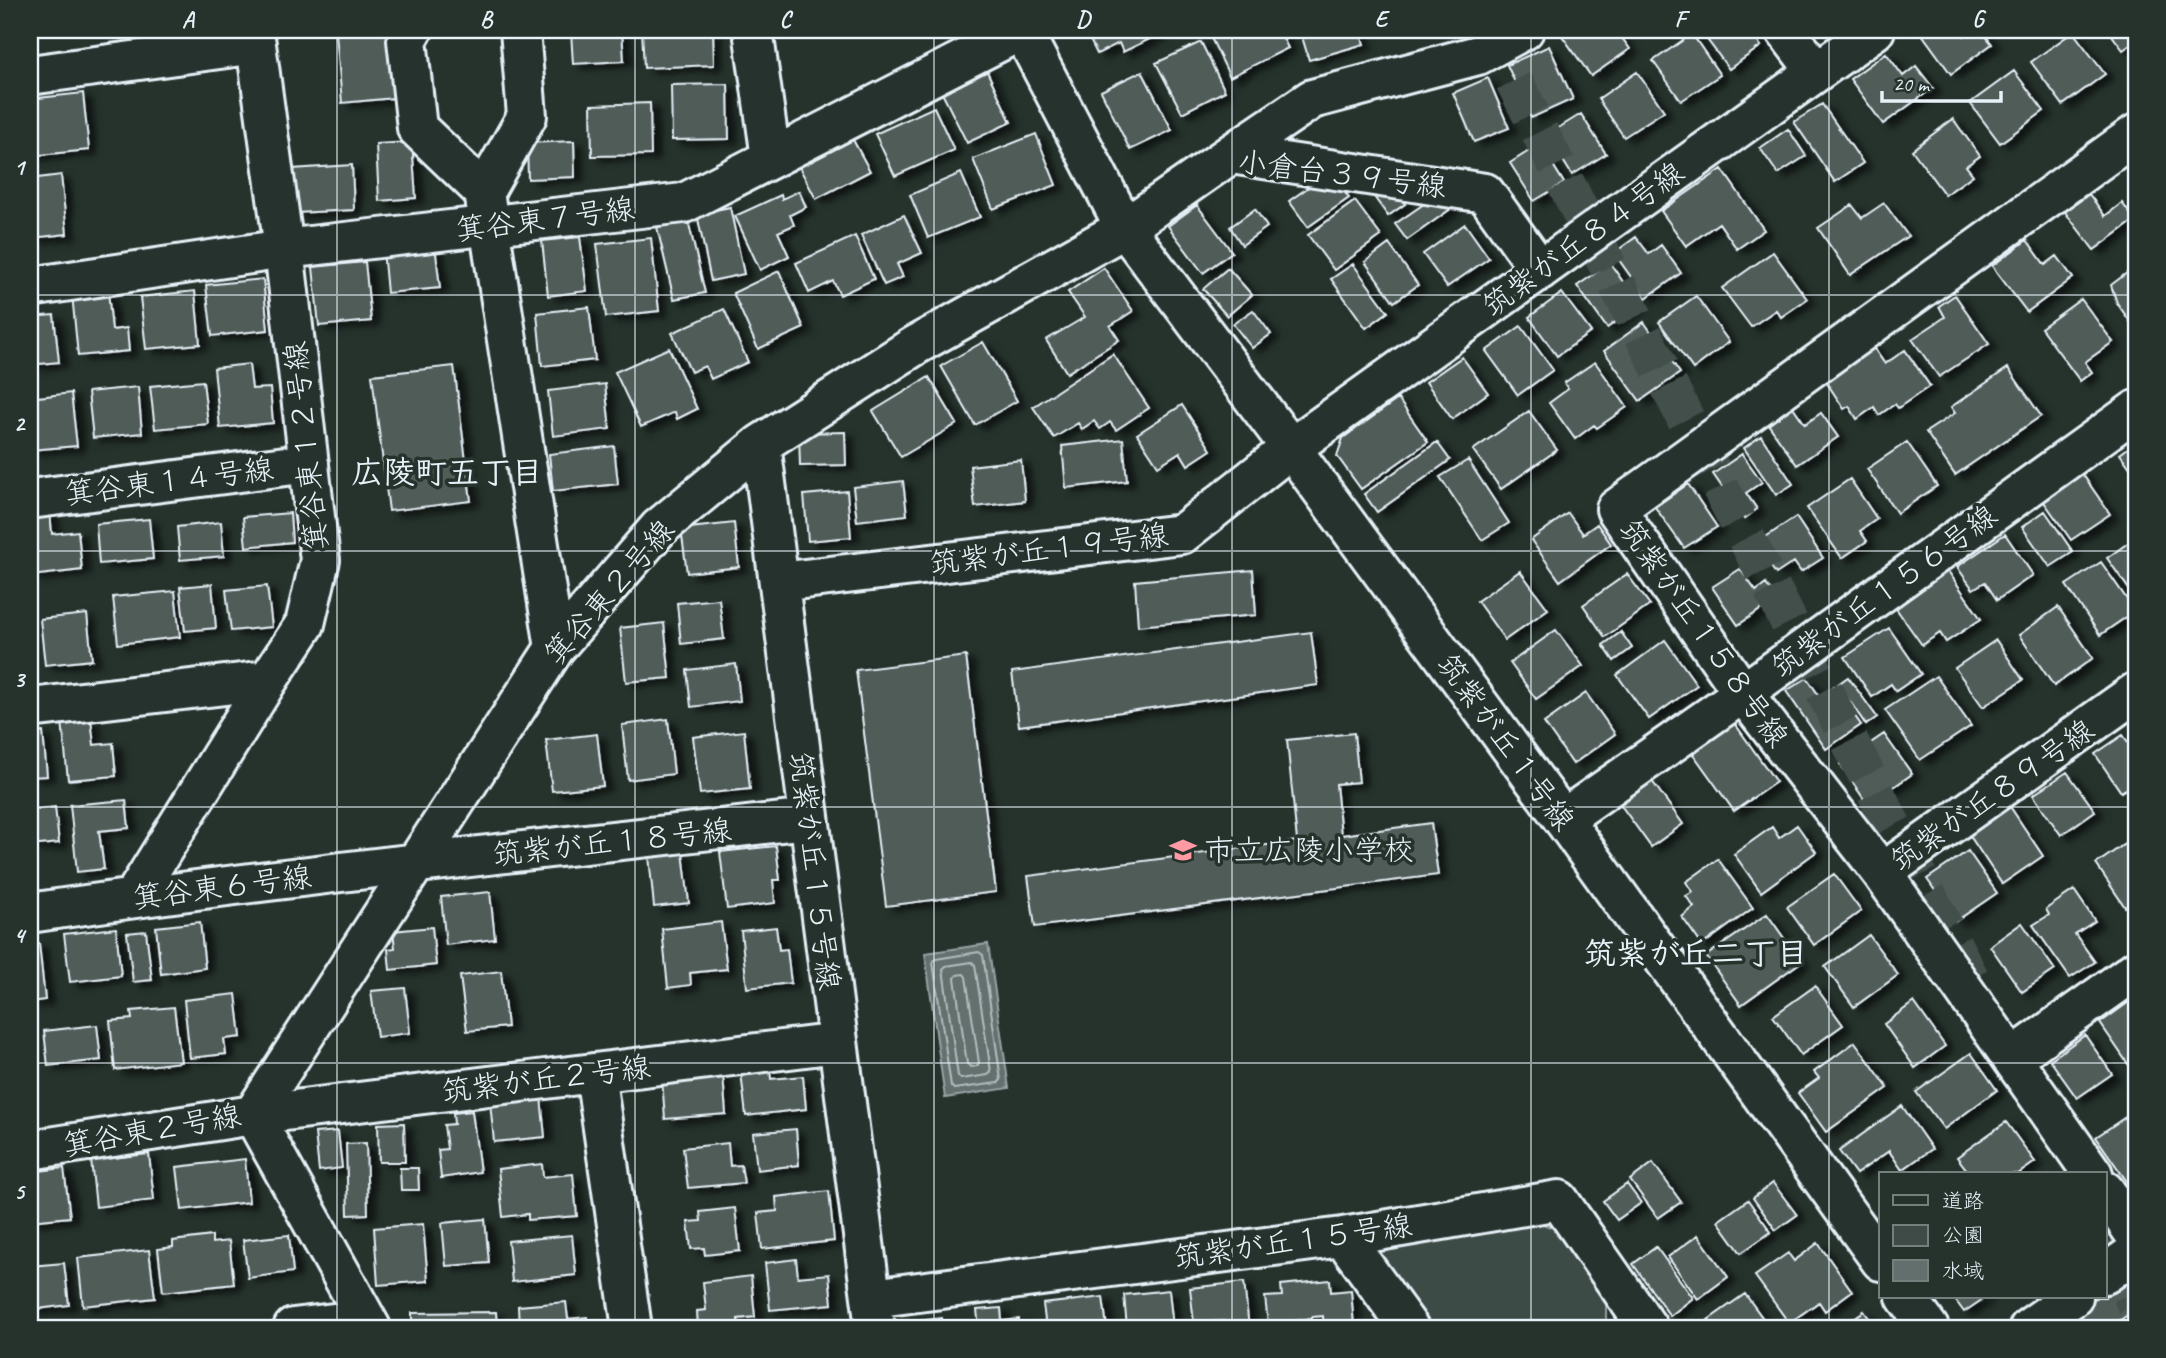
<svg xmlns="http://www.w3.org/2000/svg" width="2166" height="1358" font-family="Caveat,'Klee One',sans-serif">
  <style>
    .green { fill: #3e4b47; stroke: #939ea0; stroke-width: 2 }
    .water { fill: #636f6d; stroke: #98a3a5; stroke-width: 2 }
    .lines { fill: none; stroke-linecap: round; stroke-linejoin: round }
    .shore { stroke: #b3bdc0; stroke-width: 2 }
    .building { fill: #505c59; stroke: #e8f1f8; stroke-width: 2; filter: url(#shadow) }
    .secondary-tunnel { stroke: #43504b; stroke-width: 38; stroke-dasharray: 38 19; stroke-linecap: butt }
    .street-casing { stroke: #e8f1f8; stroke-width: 44 }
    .secondary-casing { stroke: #e8f1f8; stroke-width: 44 }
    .street { stroke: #26332d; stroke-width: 38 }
    .secondary { stroke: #26332d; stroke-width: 38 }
    .grid { fill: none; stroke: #e8f1f8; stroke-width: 2; stroke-opacity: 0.55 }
    .labels { text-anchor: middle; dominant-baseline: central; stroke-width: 7; stroke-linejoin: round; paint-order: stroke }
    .street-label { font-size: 30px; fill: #e8f1f8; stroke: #26332d }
    .poi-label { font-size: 30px; fill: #e8f1f8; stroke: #26332d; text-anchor: start }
    .neighbourhood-label { font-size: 32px; font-weight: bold; fill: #e8f1f8; stroke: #26332d }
    .neatline { fill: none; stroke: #e8f1f8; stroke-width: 2.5 }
    .grid-label { font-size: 23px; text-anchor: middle; font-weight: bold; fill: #e8f1f8 }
  </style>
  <defs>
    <filter id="shadow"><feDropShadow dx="8" dy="4.5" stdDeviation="3.5" flood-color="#0009"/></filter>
  </defs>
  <rect width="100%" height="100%" fill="#26332d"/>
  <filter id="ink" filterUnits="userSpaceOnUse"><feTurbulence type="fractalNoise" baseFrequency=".0143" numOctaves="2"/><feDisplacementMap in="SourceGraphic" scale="14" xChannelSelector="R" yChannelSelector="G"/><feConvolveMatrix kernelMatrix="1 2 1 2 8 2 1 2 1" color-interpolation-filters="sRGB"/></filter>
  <g filter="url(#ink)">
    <path class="green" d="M1538,1222l25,10 43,66v30h-179l-57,-79z"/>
    <path class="water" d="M988,944l21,144 -64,10 -20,-145z"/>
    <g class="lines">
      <path class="shore" d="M979,952l4,3 18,125 -3,3 -44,6 -3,-3 -18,-124 3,-3z
        M972,962l3,3 16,107 -3,3 -27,4 -3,-3 -15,-107 3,-3z
        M964,974l2,3 13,86 -2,3 -6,1 -4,-3 -12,-86 2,-3z"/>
    </g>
    <path class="building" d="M372,30h15l7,68 -52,5 -6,-70z
      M622,30l2,31 -51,3 -2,-32z
      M642,30h71l1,35 -70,3z
      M1085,30h73l2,4 -37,18 -4,-9 -22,11z
      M1223,30h56l9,18 -58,29 -20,-41z
      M1300,30h59l5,14 -55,16z
      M1565,30h51l14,19 -39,27 -31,-43z
      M1700,30h49l12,16 -32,23z
      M1919,30h40l5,6 9,-6h8l11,14 -41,30z
      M2108,30h28v11l-13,9z
      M2073,32l32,42 -42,31 -32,-43z
      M1692,34l28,41 -39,26 -28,-40z
      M1201,42l24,49 -43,22 -26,-50z
      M1549,46l24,53 -42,19 -24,-53z
      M1886,53l17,23 13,-10 17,22 -50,36 -33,-45z
      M984,65l27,57 -44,21 -28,-56z
      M1142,71l30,59 -42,20 -29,-59z
      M2014,71l30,40 -44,32 -30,-40z
      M1637,72l27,39 -40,26 -26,-38z
      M1488,78l21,50 -35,14 -21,-49z
      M728,84l1,55 -57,1 -1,-55z
      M83,93l6,57 -59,6v-57z
      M650,103l1,52 -59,1 -1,-51z
      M1822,104l41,59 -28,19 -41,-60z
      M934,107l20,43 -59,26 -20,-42z
      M1581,114l25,40 -34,21 -25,-40z
      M1953,119l27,37 -14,10 7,9 -28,20 -33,-45z
      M1788,129l18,27 -28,18 -18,-26z
      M1036,134l20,51 -63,24 -20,-50z
      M852,138l18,33 -54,28 -18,-34z
      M574,141l1,36 -47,2 -1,-36z
      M412,142l4,56 -37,3 -3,-57z
      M1540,144l24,39 -30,18 -24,-38z
      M352,165l2,45 -59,3 -3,-44z
      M1722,169l42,61 -27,19 -18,-26 -33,23 -25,-35z
      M1330,172l19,26 -41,29 -19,-26z
      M961,173l19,44 -52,21 -18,-43z
      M61,175l6,59 -35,4 -2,-59z
      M1389,182l16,22 -17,12 -16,-22z
      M799,191l7,16 -16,8 4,10 -16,7 11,24 -29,14 -25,-54 46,-21 1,4z
      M2089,194l16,22 17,-13 13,17 -41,30 -29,-38z
      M1434,197l11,1 7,10 -45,32 -12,-16z
      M1355,201l26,35 -47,34 -26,-35z
      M1884,203l24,33 -58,39 -32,-47 34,-23 10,13z
      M1197,205l35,47 -29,21 -35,-47z
      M730,207l14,67 -33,7 -14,-67z
      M1255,209l12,18 -25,18 -12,-18z
      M904,215l18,38 -25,11 6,13 -19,8 -23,-50z
      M688,220l17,73 -31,6 -17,-72z
      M1465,224l24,34 -42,29 -24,-33z
      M855,236l19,43 -34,16 -7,-14 -24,12 -13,-30z
      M580,237l7,54 -39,5 -6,-55z
      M1636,237l13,17 12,-9 20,28 -35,25 -32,-45z
      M651,238l8,73 -53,6 -9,-73z
      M2027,240l18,25 12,-9 16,22 -46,34 -35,-46z
      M1389,244l29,41 -24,17 -29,-40z
      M435,245l5,43 -53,5 -4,-43z
      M1773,252l34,47 -26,18 -5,-7 -25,17 -29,-39z
      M365,262l6,59 -52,5 -6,-59z
      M1610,263l29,42 -32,23 -30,-42z
      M1353,264l35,48 -22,16 -35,-49z
      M2136,266v64l-19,-27 -6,-18z
      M1104,268l29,43 -23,15 9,14 -52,33 -21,-33 39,-23 -17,-25z
      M1228,268l24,27 -25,21 -24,-27z
      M779,271l25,57 -46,21 -25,-56z
      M263,279l5,51 -56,6 -6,-51z
      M108,291l4,39 15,-2 2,23 -51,5 -6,-62z
      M195,291l5,53 -54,5 -6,-52z
      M1562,293l29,39 -34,24 -28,-39z
      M1955,295l34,49 -50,33 -27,-38 33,-22 -6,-11z
      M1696,296l33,46 -36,27 -34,-47z
      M2081,299l32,43 -28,20 7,10 -12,9 -39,-53z
      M589,307l6,53 -53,6 -5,-53z
      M724,309l24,53 -37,17 -6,-13 -14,6 -19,-39z
      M1253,310l18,24 -19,14 -19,-24z
      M54,315l5,47 -29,3v-48z
      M1644,322l36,51 -40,28 -36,-50z
      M1521,326l32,44 -35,25 -32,-44z
      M983,342l34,59 -42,24 -34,-59z
      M1871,344l14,20 20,-14 25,36 -32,22 -3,-4 -16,11 -5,-8 -17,12 -8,-13 -5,3 -21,-32z
      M669,348l28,61 -20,10 -2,-7 -34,15 -26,-55z
      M1113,354l36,54 -33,22 -6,-8 -10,7 -6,-8 -12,8 -4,-6 -24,15 -21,-31z
      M1462,357l26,36 -36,26 -26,-37z
      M1595,362l32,45 -30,21 -3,-3 -19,14 -26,-36 19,-14 -4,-6z
      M249,364l3,25 18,-1 3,35 -53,5 -6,-60z
      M454,366l17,135 -82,10 -17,-136z
      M2008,368l33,48 -86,59 -29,-43 29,-19 -4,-6z
      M929,377l28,47 -56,33 -28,-46z
      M203,381l5,43 -53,5 -5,-43z
      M605,384l5,45 -57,7 -5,-45z
      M138,387l4,46 -49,5 -5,-46z
      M71,393l6,53 -47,4v-52z
      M1398,399l30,43 -67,47 -24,-33 6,-18z
      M1791,404l14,20 16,-11 17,24 -41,28 -31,-44z
      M1182,405l29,45 -23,15 -8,-13 -22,14 -21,-32z
      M1529,411l28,39 -56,39 -28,-39z
      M2136,430v46l-16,-22 16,-12 -5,-8z
      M845,432l1,33 -46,1 -1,-33z
      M1761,436l32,48 -17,11 -32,-47z
      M1123,439l4,42 -61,7 -4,-42z
      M1437,442l13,18 -73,52 -13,-18z
      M1907,442l30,44 -40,27 -30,-44z
      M614,446l4,38 -65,7 -4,-37z
      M1742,454l20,28 -16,11 11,16 -13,10 -31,-45z
      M1021,460l4,41 -50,6 -5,-41z
      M1468,460l41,63 -27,17 -42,-63z
      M2081,472l29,42 -39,26 -29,-41z
      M1850,479l27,40 -17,12 7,10 -25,17 -35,-50z
      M903,481l4,34 -50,6 -4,-34z
      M1688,484l29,43 -33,21 -29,-41z
      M847,491l4,46 -43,4 -4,-46z
      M50,511l2,23 26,-3 4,39 -51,6 -1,-63z
      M2045,511l28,41 -23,15 -28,-40z
      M290,513l2,29 -46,5 -3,-30z
      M1568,513l15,21 14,-10 14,20 -51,37 -29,-41z
      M1796,517l27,41 -22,14 -7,-10 -18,12 -21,-30z
      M149,519l4,40 -54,5 -3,-40z
      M221,522l3,34 -44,4 -3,-33z
      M734,523l5,44 -52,6 -6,-44z
      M2005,534l28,41 -36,25 -12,-18 -12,7 -16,-22z
      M2128,543l8,12v44l-29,-41z
      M2101,562l34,49 -35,24 -34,-50z
      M1740,569l16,22 10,-7 10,15 -38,26 -26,-38z
      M1253,570l3,45 -118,11 -3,-45z
      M1520,571l28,38 -43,31 -28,-39z
      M1948,571l33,48 -35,23 -6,-9 -18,12 -27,-38z
      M1627,574l23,31 -45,32 -22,-32z
      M212,584l4,44 -31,3 -5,-44z
      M267,586l5,41 -41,4 -5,-41z
      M175,591l5,46 -62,7 -5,-47z
      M719,599l5,40 -43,5 -4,-41z
      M2058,607l35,51 -39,28 -35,-51z
      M87,614l5,46 -47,5 -5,-46z
      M664,623l6,55 -44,4 -6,-54z
      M1889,628l32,46 -25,17 -5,-7 -19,13 -27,-40z
      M1556,630l27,36 -47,33 -26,-36z
      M1311,632l7,53 -299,41 -7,-54z
      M1621,632l11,16 -18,13 -11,-16z
      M1665,640l32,45 -48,34 -32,-44z
      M1996,640l27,40 -40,27 -28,-39z
      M966,656l30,236 -110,14 -30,-236z
      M736,664l4,37 -49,6 -4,-37z
      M1936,676l35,50 -51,34 -35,-50z
      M1848,677l29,40 -11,8 -28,-41z
      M1807,678l13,19 14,-11 27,39 -35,24 -40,-58z
      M1586,693l29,41 -42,30 -29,-41z
      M91,719l3,26 19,-2 3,33 -48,4 -6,-59z
      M668,719l6,55 -46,6 -6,-55z
      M1733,721l43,61 -42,29 -43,-60z
      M744,731l6,58 -50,5 -7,-57z
      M43,732l4,44 -17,1v-44z
      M1354,733l5,49 -23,2 5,51 90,-12 7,52 -403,52 -7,-51 269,-35 -10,-101z
      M597,734l6,52 -51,5 -6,-51z
      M1884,734l28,40 -44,31 -28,-41z
      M2123,735l7,10 6,-4v41l-15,10 -26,-38z
      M2067,772l28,39 -34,24 -28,-40z
      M1652,781l31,43 -32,23 -31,-43z
      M126,800l3,28 -30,3 5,38 -27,3 -7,-67z
      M2009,805l34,51 -41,28 -34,-51z
      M55,807l4,36 -29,3v-36z
      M1797,825l19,27 -55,40 -27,-38 38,-27 7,11z
      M2126,843l10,14v42l-11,8 -29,-43z
      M776,846l4,34h-7l2,23 -48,6 -7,-57z
      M1968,851l29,42 -41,28 -29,-42z
      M683,852l6,51 -35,4 -5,-51z
      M1718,859l35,49 -51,37 -20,-28 12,-10 -8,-11 7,-4 -7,-10z
      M1834,874l27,37 -47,34 -27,-38z
      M2074,890l21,31 -20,13 20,28 -25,16 -37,-53 16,-10 -3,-6z
      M490,892l5,47 -49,6 -5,-48z
      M1767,914l34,48 -60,43 -35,-49z
      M200,922l5,46 -44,6 -5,-47z
      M721,922l6,47 -37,4 1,12 -23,3 -6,-59z
      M2022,923l33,47 -33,22 -32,-46z
      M432,927l4,38 -46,5 -2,-21 7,-1 -2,-17z
      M776,927l3,23 8,-1 4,34 -44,5 -6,-57z
      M116,928l5,48 -51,6 -6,-48z
      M146,931l6,49 -19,2 -6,-49z
      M1869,935l29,40 -44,32 -29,-40z
      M39,943l6,57 -15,2v-58z
      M501,971l6,56 -40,4 -7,-55z
      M1815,986l28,39 -42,30 -28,-39z
      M405,988l5,45 -33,4 -6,-46z
      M236,994l5,43 -17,2 2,15 -36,4 -6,-58z
      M2136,997v61l-8,6 -28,-41z
      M1914,1002l31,44 -30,22 -31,-44z
      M174,1007l7,55 -66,8 -5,-49 22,-2 -1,-8z
      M97,1025l4,35 -53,6 -4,-35z
      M2085,1035l27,39 -35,24 -27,-38z
      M1855,1042l33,46 -62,44 -28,-39 21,-15 -5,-6z
      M1971,1053l26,37 -53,39 -28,-37z
      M769,1061l2,18 32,-3 3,33 -60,7 -6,-52z
      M723,1074l3,40 -61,5 -3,-40z
      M541,1097l4,40 -51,5 -4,-40z
      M1902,1106l30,43 -30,21 -13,-19 -33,23 -17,-23z
      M2136,1110v71l-6,5 -34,-49z
      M472,1111l8,61 -39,6 -3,-28 9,-1 -3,-24 10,-1 -1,-11z
      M2006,1122l29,40 -17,12h-48l-13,-17z
      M404,1123l1,39h-26l-1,-38z
      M796,1129l3,36 -42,5 -4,-37z
      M338,1131l4,37 -23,3 -4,-38z
      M366,1143l2,71 -20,1 -2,-71z
      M728,1143l2,23 11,-1 3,18 -56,5 -5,-40z
      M149,1154l5,46 -58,7 -5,-47z
      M245,1159l4,43 -67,8 -5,-43z
      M1653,1163l28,39 -23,16 -28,-38z
      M542,1164l1,13 30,-3 4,42 -49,4v-6l-25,3 -5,-48z
      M64,1168l6,49 -40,4v-49z
      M400,1168h18l1,22h-18z
      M1773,1183l24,32 -21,15 -23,-32z
      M1627,1184l14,19 -24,17 -14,-19z
      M829,1191l5,50 -72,8 -4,-36 19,-2 -1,-14z
      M1748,1200l23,32 -30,21 -23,-32z
      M735,1208l5,43 -35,4 -1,-7 -13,1 -3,-27 13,-1 -1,-9z
      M485,1219l4,44 -43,3 -4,-43z
      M423,1224l5,57 -50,4 -4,-57z
      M289,1235l4,37 -45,6 -5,-38z
      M572,1235l4,40 -64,7 -4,-41z
      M1698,1235l30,42 -30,22 -30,-42z
      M212,1236v7l17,-2 5,43 -71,8 -5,-43 15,-2v-6z
      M1818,1243l34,48 -27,20 -6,-9 -30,21 -34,-47 33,-23 6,8z
      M1656,1247l37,51 -23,18 -37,-52z
      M149,1250l6,48 -72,8 -5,-48z
      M796,1259l2,18 31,-3 3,30 -62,6 -5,-47z
      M64,1263l5,42 -39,5v-44z
      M751,1276l4,41 -17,2 1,9h-41l-1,-17 9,-1 -3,-28z
      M2123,1278l13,3v28l-27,19h-23l-12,-15 23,-16h8v-6z
      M1330,1280l1,12 20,-2 3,36 -30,2 -1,-12 -11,1v2l-44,5 -3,-27 17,-1 -1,-11z
      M1244,1282l5,46h-24l-1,-7 -30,2 -4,-35z
      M1169,1290l4,38h-46l-3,-33z
      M1745,1294l25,34h-56l-6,-8z
      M1103,1297l4,31h-61l-3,-24z
      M1953,1297h33l-22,15z
      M566,1302l2,17 19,-2v11h-68l-1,-22z
      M1001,1308l1,13 17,-2v9h-40l-2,-18z
      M1864,1311l12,17h-36z
      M496,1312l1,16h-85v-15z
      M942,1318l1,10h-35l-1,-6z"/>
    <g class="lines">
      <path class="secondary-tunnel" d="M1488,30l483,950
        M2105,1242l31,62"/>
      <g class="street-casing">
        <path id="street" d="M413,30l-6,10 10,88 67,64 71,456
          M753,30l18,128
          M1785,30l31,41
          M30,75l226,-31
          M1231,154l81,-55 166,-44 46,-25
          M484,192l43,-76 -7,-86
          M30,287l254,-38 400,-46 338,-173
          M761,444l114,884
          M30,499l279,-36
          M779,582l403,-48 109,-86 584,-418
          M30,708l238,-28
          M1563,819l180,-126 393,-283
          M1882,873l254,-181
          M133,898l135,-218 37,-56 15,-64 -36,-311 -30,-219
          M30,913c258,-38 518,-64 778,-94
          M2012,1058l124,-88
          M30,1150l223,-35 302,-467 104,-120 102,-84 155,-99 209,-117 106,-74 254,39 55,77
          M2093,1174l-211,-301 -139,-180 -127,-184 520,-375
          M2105,1191l31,45
          M1343,1237l66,91
          M2105,1274l31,-22
          M872,1298l471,-61 216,-37 89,128
          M293,1328l73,-9
          M371,1328l-118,-213 585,-72
          M2029,1328l44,-31"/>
      </g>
      <g class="secondary-casing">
        <path id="secondary" d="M1022,30l103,198 166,220 272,371 318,442
          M595,1073l37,255
          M1906,1297l23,31"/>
      </g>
      <use href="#street" class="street"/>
      <use href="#secondary" class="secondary"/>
    </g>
  </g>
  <path class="grid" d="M337,30v1298M635,30v1298M934,30v1298M1232,30v1298M1531,30v1298M1829,30v1298M30,295h2106M30,551h2106M30,807h2106M30,1063h2106"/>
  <defs>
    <g id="school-bare" transform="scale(2.1)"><path d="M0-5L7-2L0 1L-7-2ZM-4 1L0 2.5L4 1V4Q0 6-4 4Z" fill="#ff9aa2" stroke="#26332d" stroke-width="2.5" paint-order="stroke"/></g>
  </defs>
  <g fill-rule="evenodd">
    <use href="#school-bare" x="1183" y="850"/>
  </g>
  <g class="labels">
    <g class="street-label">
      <text transform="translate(1342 174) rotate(7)">小倉台３９号線</text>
      <text transform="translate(545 219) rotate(-7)">箕谷東７号線</text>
      <text transform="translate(1583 239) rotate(-36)">筑紫が丘８４号線</text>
      <text transform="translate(306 446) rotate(-96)">箕谷東１２号線</text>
      <text transform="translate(169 481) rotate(-7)">箕谷東１４号線</text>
      <text transform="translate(1049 549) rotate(-7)">筑紫が丘１９号線</text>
      <text transform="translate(1884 591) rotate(-36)">筑紫が丘１５６号線</text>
      <text transform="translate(609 592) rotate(-49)">箕谷東２号線</text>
      <text transform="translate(1704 633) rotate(55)">筑紫が丘１５８号線</text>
      <text transform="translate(1506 742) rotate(54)">筑紫が丘１号線</text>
      <text transform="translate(1992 795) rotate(-35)">筑紫が丘８９号線</text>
      <text transform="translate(612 842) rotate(-6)">筑紫が丘１８号線</text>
      <text transform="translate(815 871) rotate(83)">筑紫が丘１５号線</text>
      <text transform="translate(222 887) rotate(-7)">箕谷東６号線</text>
      <text transform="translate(546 1079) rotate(-7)">筑紫が丘２号線</text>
      <text transform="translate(152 1130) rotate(-10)">箕谷東２号線</text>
      <text transform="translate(1293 1241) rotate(-8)">筑紫が丘１５号線</text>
    </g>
    <g class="poi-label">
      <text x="1204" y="850">市立広陵小学校</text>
    </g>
    <g class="neighbourhood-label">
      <text x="447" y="472">広陵町五丁目</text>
      <text x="1696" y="953">筑紫が丘二丁目</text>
    </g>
  </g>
  <rect width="2166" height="1358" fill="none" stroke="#26332d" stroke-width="77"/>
  <rect x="1879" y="1172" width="228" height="126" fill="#26332d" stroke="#747f7e" stroke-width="2"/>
  <rect x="1893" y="1195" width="35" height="10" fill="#26332d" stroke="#747f7e" stroke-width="2"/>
  <text x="1942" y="1208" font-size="21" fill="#e8f1f8">道路</text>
  <rect x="1893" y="1225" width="35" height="21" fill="#3e4b47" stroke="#747f7e" stroke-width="2"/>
  <text x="1942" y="1242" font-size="21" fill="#e8f1f8">公園</text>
  <rect x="1893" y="1260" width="35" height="21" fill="#636f6d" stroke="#747f7e" stroke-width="2"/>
  <text x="1942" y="1278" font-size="21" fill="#e8f1f8">水域</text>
  <path d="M1882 91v10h119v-10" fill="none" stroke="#e8f1f8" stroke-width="3.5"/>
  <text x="1893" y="91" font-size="21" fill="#e8f1f8" stroke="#26332d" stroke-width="5" paint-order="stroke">20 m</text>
  <rect x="38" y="38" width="2090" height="1282" class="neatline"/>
  <g class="grid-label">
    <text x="188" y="27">A</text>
    <text x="486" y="27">B</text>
    <text x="785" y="27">C</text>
    <text x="1083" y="27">D</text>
    <text x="1381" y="27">E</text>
    <text x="1680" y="27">F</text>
    <text x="1978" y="27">G</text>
    <text x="19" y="175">1</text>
    <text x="19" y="431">2</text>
    <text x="19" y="687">3</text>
    <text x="19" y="943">4</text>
    <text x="19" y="1199">5</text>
  </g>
</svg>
